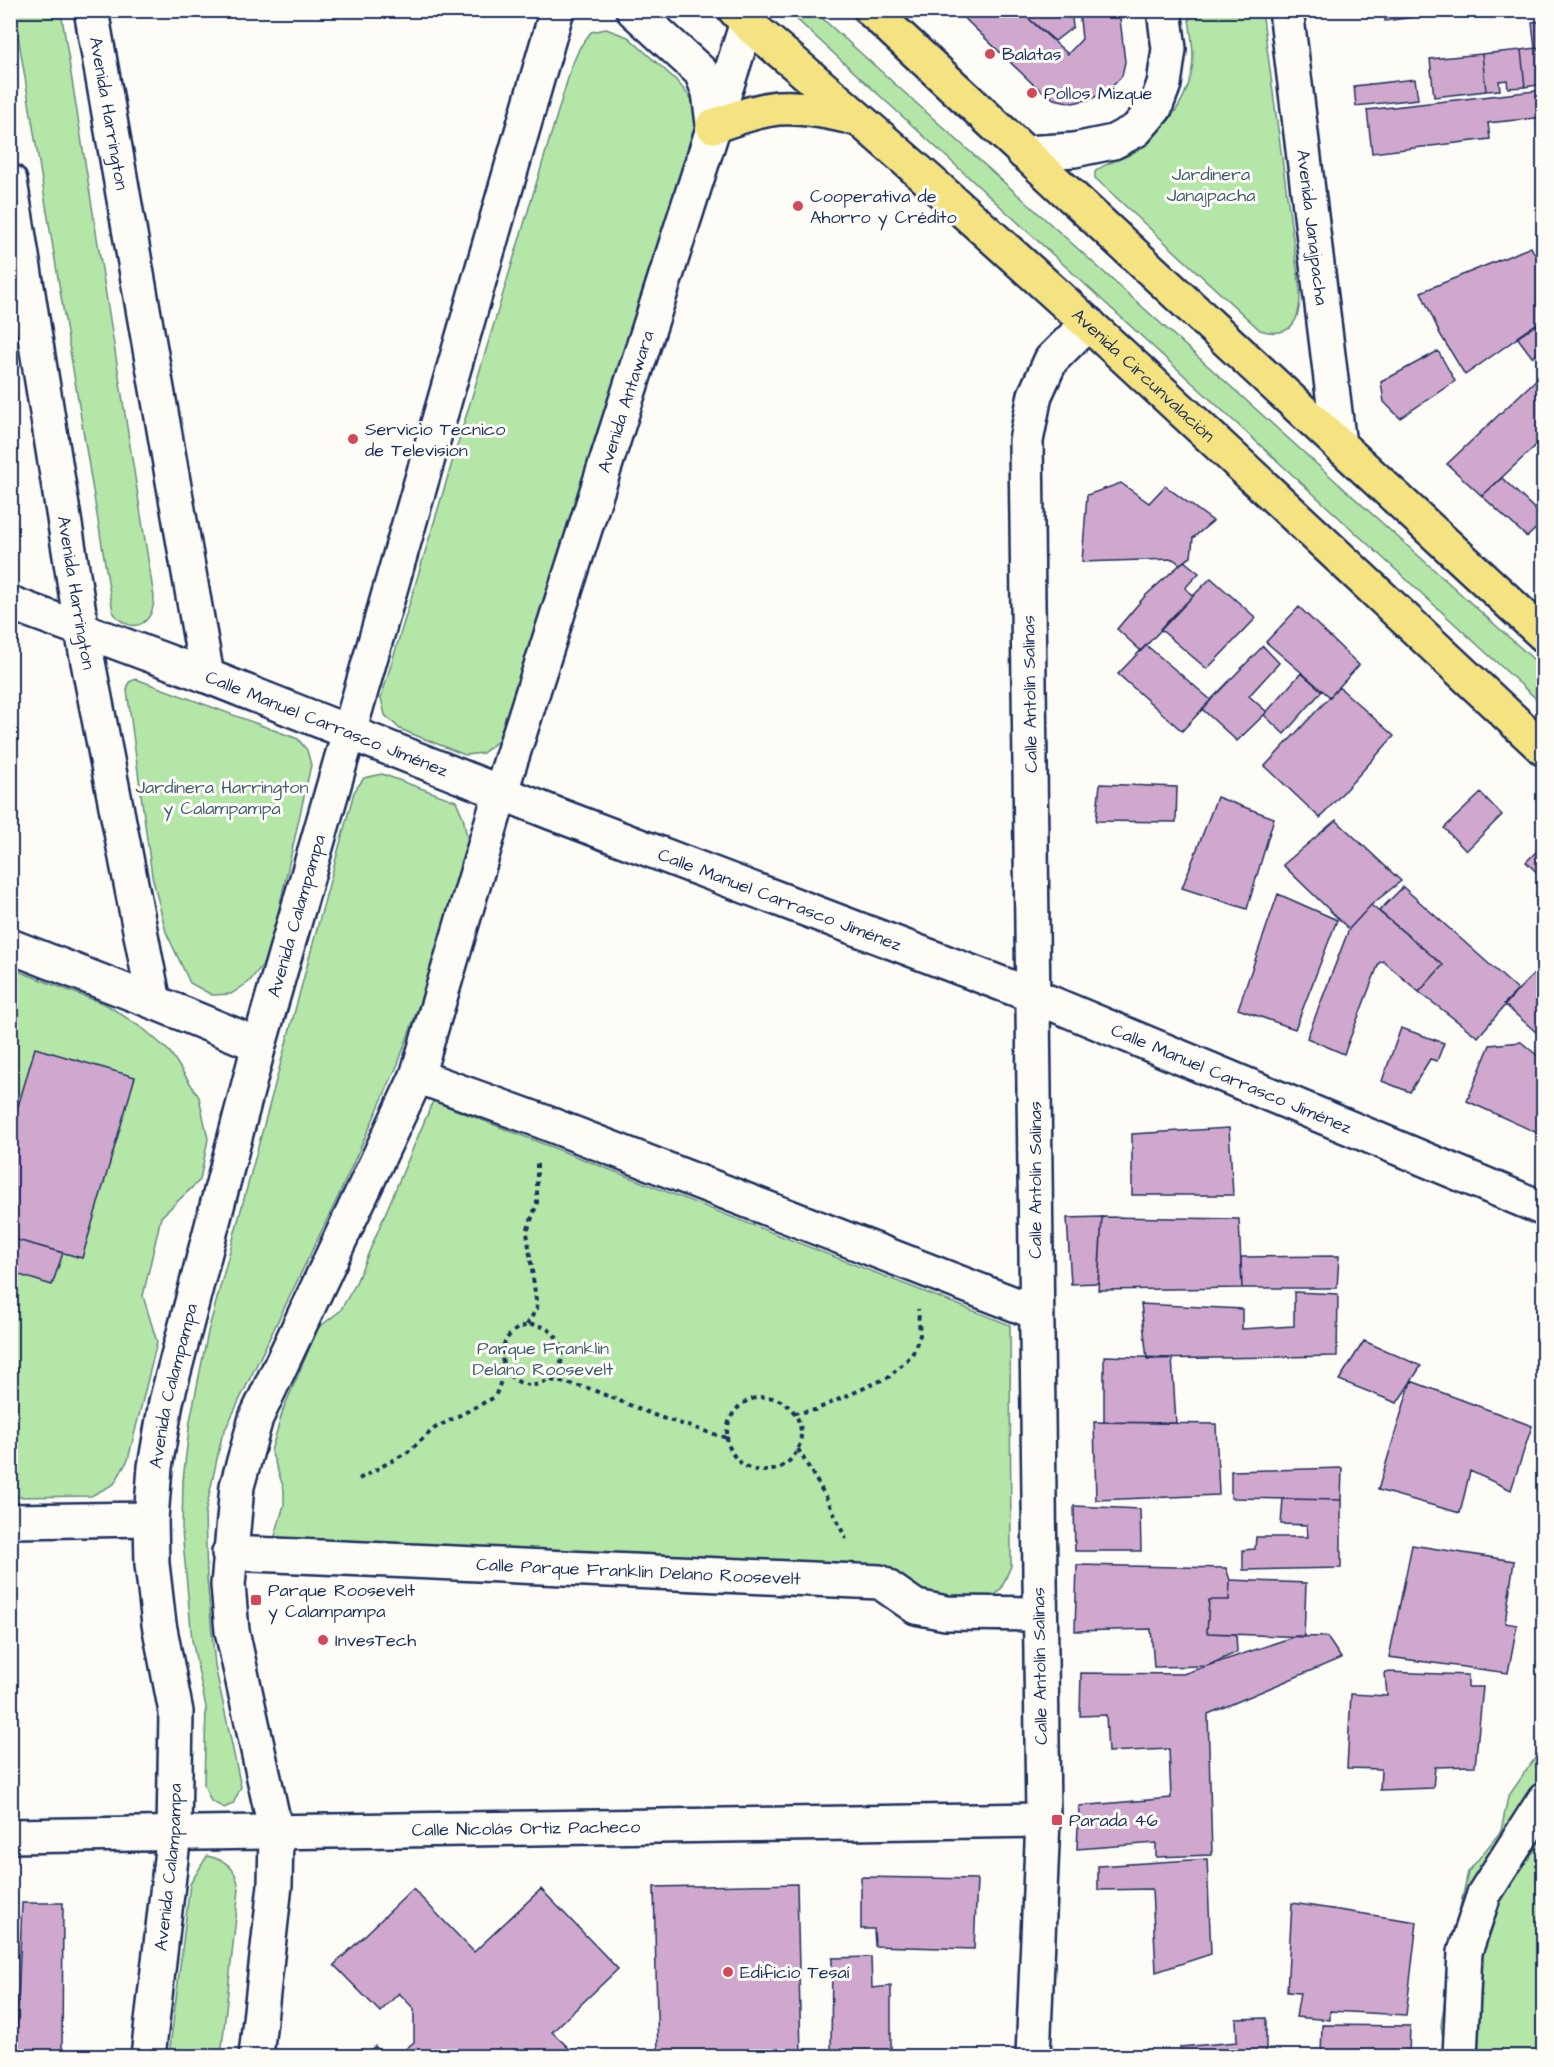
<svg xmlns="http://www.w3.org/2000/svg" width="1554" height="2067" font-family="'Architects Daughter',sans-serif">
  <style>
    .green { fill: #b4e6a7; stroke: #688a82; stroke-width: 1.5 }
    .building { fill: #d1a8cd; stroke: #1b2f5e; stroke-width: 1.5 }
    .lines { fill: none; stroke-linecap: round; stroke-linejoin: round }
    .minor-casing { stroke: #1b2f5e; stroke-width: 38 }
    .highway-casing { stroke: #1b2f5e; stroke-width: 38 }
    .path { stroke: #1b2f5e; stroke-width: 4; stroke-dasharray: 4.5 4.5; stroke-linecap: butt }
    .minor { stroke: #fdfcf7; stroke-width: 33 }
    .highway { stroke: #f5e382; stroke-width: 33 }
    .poi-dot { fill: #d1495b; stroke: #fdfcf7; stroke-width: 2 }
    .labels { text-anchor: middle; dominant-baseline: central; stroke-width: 6; stroke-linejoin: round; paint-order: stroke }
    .poi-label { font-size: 18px; fill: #1b2f5e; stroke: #fdfcf7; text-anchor: start }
    .street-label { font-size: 18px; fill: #1b2f5e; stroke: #fdfcf7 }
    .park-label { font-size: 18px; fill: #415d70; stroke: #fdfcf7 }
  </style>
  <rect width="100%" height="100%" fill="#fdfcf7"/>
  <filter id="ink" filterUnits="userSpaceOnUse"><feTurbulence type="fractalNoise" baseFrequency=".0167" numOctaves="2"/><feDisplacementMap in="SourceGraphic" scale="12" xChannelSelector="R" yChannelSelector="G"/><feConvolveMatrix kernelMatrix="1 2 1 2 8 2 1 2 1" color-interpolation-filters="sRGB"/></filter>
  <g filter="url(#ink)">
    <path class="green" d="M14,11h47l93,586c0,29 -24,39 -41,15z
      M793,11h21l729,657v37l-751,-690z
      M1188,11h74l38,280c1,28 -8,49 -40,39l-165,-152v-6c6,-8 26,-12 36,-18 28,-18 53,-46 60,-79 5,-21 -1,-44 -3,-64z
      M606,29l22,8 48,43 19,23 5,21 -201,616 -16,13 -18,2 -65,-26 -15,-14 -4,-17 191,-633 8,-18 11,-15z
      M136,679l162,60 9,11 4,15 -43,193 -19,24 -18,12 -19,1 -22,-12 -24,-51 -14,-56 -25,-186 2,-8z
      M382,774l74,27 7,16 5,25 -8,48 -62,174 -60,133 -116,239 -17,78 2,64 8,88 26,121 -8,17 -9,4 -13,-7 -7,-16 2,-78 -14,-67 -10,-110 1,-50 7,-59 18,-89 146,-540 10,-14z
      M10,968l97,37 38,25 25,22 29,45 9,42 -8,41 -39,37 -18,79 14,46 -29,118 -14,24 -23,12 -80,1z
      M433,1101l577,224 1,241 -10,23 -13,13 -701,-52 -12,-14 9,-31v-16l-13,-38 12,-41 35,-82 22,-17 15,-26z
      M1543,1739v317h-97l-5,-30 16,-105 11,-49 33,-41 7,-34 34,-49z
      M207,1856c20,4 29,12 32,33l-18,167h-52l21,-172z"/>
    <path class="building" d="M956,10h54l7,6 4,-4 47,42 14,-15 -3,-29h40l6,52 -3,14 -12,13 -19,10 -18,4 -19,-4 -20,-14z
      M1006,10h65l2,17 -18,14 -34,-29 -7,5z
      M1384,10h30v7l-29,4z
      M1544,21v26l-9,2 -3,-27z
      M1544,47v37l-19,3 -4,-37z
      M1521,50l4,37 -17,1 -1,-8 -8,1 1,9 -14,1 -4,-37z
      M1482,54l4,37 -52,6 -4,-38z
      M1415,79l3,20 -62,7 -2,-20z
      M1544,90v27l-56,6 2,16 -118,14 -5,-43z
      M1531,247l13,24v48l-79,56 -25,-41 -19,-42z
      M1536,324l8,10v15l-12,8 -15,-20z
      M1438,351l17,30 -55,37 -16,-16 -3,-20z
      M1542,374l2,2v62l-62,58 -35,-32z
      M1502,478l42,40v3l-17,16 -45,-41z
      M1121,483l28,20 16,-17 48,35 -20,17 -2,19 -11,7 -7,-5 -91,3 5,-67z
      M1184,561l15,12 -14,15 8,8 -52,55 -24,-22 28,-33z
      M1211,578l45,40 -49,51 -47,-40z
      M1299,607l60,58 -29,32 -64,-55z
      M1146,645l65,55 -29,31 -64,-57z
      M1263,646l16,17 -30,33 18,16 -30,29 -35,-32z
      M1301,673l21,18 -38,43 -20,-19z
      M1339,687l55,49 -74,82 -55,-52z
      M1100,784l77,3 -1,35 -80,-1z
      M1481,793l21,22 -36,36 -22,-23z
      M1217,797l57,21 -27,91 -65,-21z
      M1336,820l65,61 -30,24 -22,24 -66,-64z
      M1544,844v35l-18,-17z
      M1403,887l115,103 -40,47 -59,-45 24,-27 -64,-54z
      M1278,894l59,26 -42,109 -57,-20z
      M1371,905l72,60 -24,27 -36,-31 -4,2 -35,91 -37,-16 42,-109z
      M1544,964v75l-40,-35z
      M1401,1028l43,15 -7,18 -7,-2 -20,33 -28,-11z
      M1521,1042l23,19v75l-77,-35 23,-56z
      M35,1048l100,29 -53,181 -72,-20v-104z
      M1229,1128l4,67h-101v-61z
      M1102,1217l137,2 3,69 -144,2z
      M1102,1217l-4,66 -27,1 -4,-66z
      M10,1238l53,15 -11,32 -42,-13z
      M1339,1256l-2,32h-95l-1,-31z
      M1294,1292l44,2 -1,62 -190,3 -6,-55 101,5v20l52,-3z
      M1364,1341l57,25 -24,37 -58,-23z
      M1104,1356l68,2 4,65 -72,-1z
      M1411,1381l121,45 -21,64 -41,-19 -10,42 -82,-23z
      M1094,1422l122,2 3,71 -123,5z
      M1342,1468l-1,32 -110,-2v-27z
      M1283,1499l58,1v68l-98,2v-20l12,-1 1,-12h52l-1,-12 -26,-1z
      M1074,1506l66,3 1,42h-66z
      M1412,1545l102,16 -9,62 12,2 -9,48 -119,-16z
      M1077,1565l149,3 4,12 -1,20h-20l-2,33 29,1 1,18 -30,14 -53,1 -3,-38 -76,2z
      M1230,1580l76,3 -2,54 -97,-4 2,-33h20z
      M1296,1636l31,1 14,21 -133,56 4,141 -56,2v-14l-79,6 2,-43 92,-8 -2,-49 -61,3 -2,-37 -26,1 1,-43 102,1z
      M1385,1672l83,3v12h15l-8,79 -40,1 -2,21 -53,2 1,-21 -34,-1 4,-74 36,2z
      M1207,1859l4,95 -55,18 -4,-83 -54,1v-24z
      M861,1877l116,2 -3,70 -99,-3 -1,-17h-13z
      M797,1884l4,172h-143l-4,-169z
      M413,1889l61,63 67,-63 77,80 -66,63 25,24h-180l17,-14v-33l-15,-16 -19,19 -46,-47z
      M22,1903h41l-1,153h-46z
      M1292,1903l125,19 -11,93 -76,-4v9l-34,-3 4,-24 -13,-1z
      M871,1957l1,31 19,-2v69h-60l1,-97z
      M1266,2018v38h-86v-9l57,-5 -1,-23z
      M1322,2025l88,1 -1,30h-88z
      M375,2046l9,10h-20z"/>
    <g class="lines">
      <g class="minor-casing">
        <g id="minor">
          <path id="s1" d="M91,10l116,666"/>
          <path d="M633,10l68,62 8,20 4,32"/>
          <path id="s2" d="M1286,10l53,435"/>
          <path d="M1024,153l50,-3 39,-8 23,-12 19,-22 9,-24 5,-35 -5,-39"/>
          <path id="s3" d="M10,181l72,450 72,371"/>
          <path id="s4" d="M10,603l197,73 343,136 484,184 510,213"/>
          <path d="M10,946l144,56 105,43"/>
          <path d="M417,1076l119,43 499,193"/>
          <path d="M10,1521l141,-2"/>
          <path id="s5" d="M229,1553l651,29 36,25 30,6 93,1"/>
          <path id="s6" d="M10,1836l1033,-16"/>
          <path id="s7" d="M148,2056l26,-223 2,-121 -17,-88 -7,-60 -1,-45 4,-52 11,-65 93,-357 298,-1035"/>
          <path id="s8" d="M256,2056l19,-171 1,-52 -44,-202 -4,-46 9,-99 19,-68 161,-342 84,-285 250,-781"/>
          <path d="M1033,2056l10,-236 -17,-1379 9,-46 16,-35 37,-37"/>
          <path d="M1460,2056l5,-104 19,-58 60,-94"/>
        </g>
      </g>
      <g class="highway-casing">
        <g id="highway">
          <path id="s9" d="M735,10l13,14c275,231 533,480 796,725"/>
          <path d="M871,10l673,625"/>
          <path d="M713,126c21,-7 43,-16 65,-18 27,-2 54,4 80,11"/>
        </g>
      </g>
      <path class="path" d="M502 1355a30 30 0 1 1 60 0a30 30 0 1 1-60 0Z
        M527,1325l10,-17 -10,-76 10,-29v-40
        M551,1380l37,8 71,29 68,21
        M727 1434a37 37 0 1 1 74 0a37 37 0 1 1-74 0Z
        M794,1413l21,-3 74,-33 23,-22 8,-20 -2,-26
        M798,1449l28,48 20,42
        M359,1479l49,-27 27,-24 60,-31 10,-27"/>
      <use href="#minor" class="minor"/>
      <use href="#highway" class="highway"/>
    </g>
  </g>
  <g class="poi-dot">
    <circle cx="990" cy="54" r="6"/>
    <circle cx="1032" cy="93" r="6"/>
    <circle cx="798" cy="206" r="6"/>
    <circle cx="353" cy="439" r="6"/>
    <rect x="250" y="1594" width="12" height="12" rx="3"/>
    <circle cx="323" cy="1640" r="6"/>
    <rect x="1051" y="1814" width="12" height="12" rx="3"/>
    <circle cx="728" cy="1972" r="6"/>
  </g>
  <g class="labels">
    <g class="poi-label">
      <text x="1002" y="54">Balatas</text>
      <text x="1044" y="93">Pollos Mizque</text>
      <text x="810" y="196">Cooperativa de<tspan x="810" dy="21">Ahorro y Crédito</tspan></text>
      <text x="365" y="429">Servicio Tecnico<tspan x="365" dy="21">de Television</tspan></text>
      <text x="268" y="1590">Parque Roosevelt<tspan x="268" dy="21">y Calampampa</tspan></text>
      <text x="335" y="1640">InvesTech</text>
      <text x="1069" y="1820">Parada 46</text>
      <text x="740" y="1972">Edificio Tesaí</text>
    </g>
    <g class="street-label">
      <text stroke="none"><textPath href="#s1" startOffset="105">Avenida Harrington</textPath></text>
      <text stroke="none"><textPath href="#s2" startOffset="219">Avenida Janajpacha</textPath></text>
      <text stroke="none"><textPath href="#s9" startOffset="548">Avenida Circunvalación</textPath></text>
      <text stroke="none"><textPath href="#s8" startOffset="1731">Avenida Antawara</textPath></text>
      <text stroke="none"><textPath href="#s3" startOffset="417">Avenida Harrington</textPath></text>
      <text transform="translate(1030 694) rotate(-91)">Calle Antolín Salinas</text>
      <text stroke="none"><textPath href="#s4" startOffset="339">Calle Manuel Carrasco Jiménez</textPath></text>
      <text stroke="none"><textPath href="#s4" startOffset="825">Calle Manuel Carrasco Jiménez</textPath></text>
      <text stroke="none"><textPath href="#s7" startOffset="1162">Avenida Calampampa</textPath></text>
      <text stroke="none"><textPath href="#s4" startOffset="1311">Calle Manuel Carrasco Jiménez</textPath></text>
      <text transform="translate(1035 1180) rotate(-90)">Calle Antolín Salinas</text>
      <text stroke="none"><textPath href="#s7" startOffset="676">Avenida Calampampa</textPath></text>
      <text stroke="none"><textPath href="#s5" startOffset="410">Calle Parque Franklin Delano Roosevelt</textPath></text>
      <text transform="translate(1040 1666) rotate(-91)">Calle Antolín Salinas</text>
      <text stroke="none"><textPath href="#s6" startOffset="516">Calle Nicolás Ortiz Pacheco</textPath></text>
      <text stroke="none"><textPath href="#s7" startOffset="190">Avenida Calampampa</textPath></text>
    </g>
    <g class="park-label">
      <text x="1211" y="174">Jardinera<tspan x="1211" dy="21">Janajpacha</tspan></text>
      <text x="222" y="787">Jardinera Harrington<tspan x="222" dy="21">y Calampampa</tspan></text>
      <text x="543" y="1348">Parque Franklin<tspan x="543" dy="21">Delano Roosevelt</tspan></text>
    </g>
  </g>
  <rect width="1554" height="2067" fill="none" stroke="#fdfcf7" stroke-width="36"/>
  <rect x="18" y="18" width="1518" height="2031" fill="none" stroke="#1b2f5e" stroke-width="2" filter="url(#ink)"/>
</svg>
